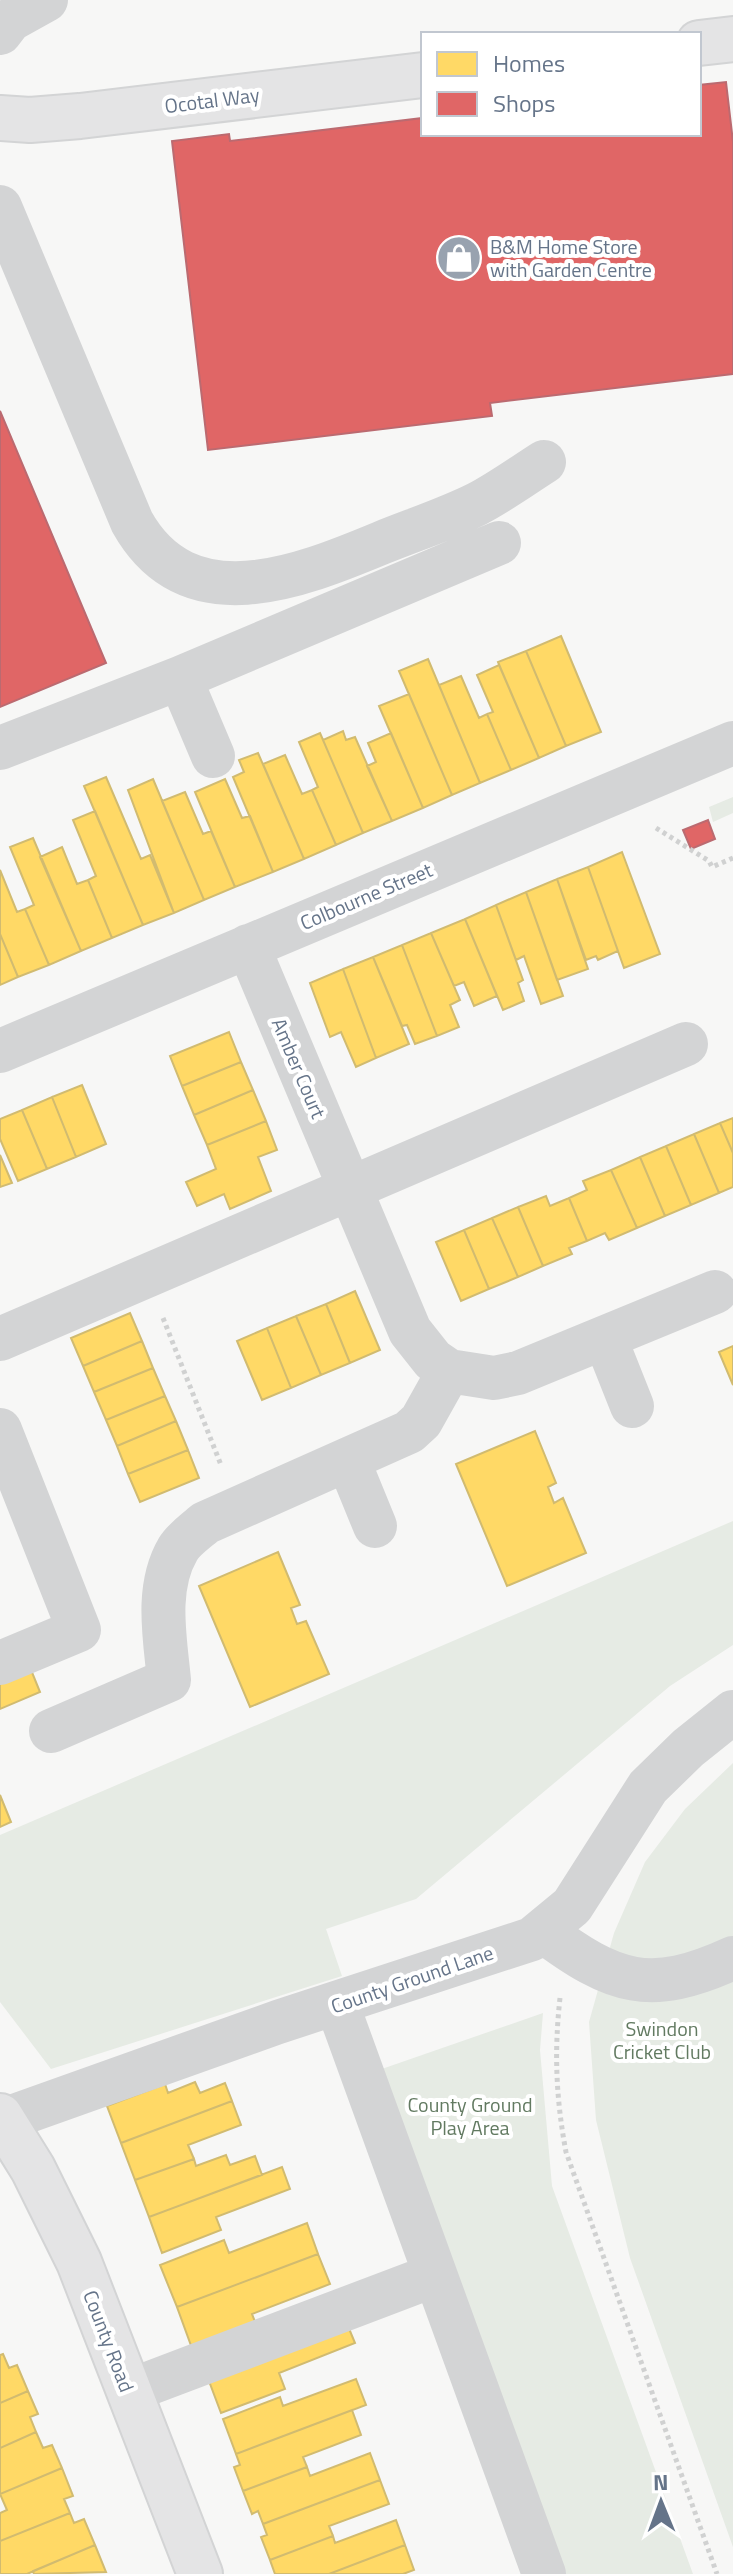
<svg xmlns="http://www.w3.org/2000/svg" width="733" height="2574" font-family="'Titillium Web',sans-serif">
  <style>
    .green { fill: #e6ebe4 }
    .homes { fill: #ffd966; stroke: #d1bb70; stroke-width: 2 }
    .shops { fill: #e06666; stroke: #bb6a70; stroke-width: 2 }
    .lines { fill: none; stroke-linecap: round; stroke-linejoin: round }
    .major-casing { stroke: #d3d4d5; stroke-width: 48 }
    .path { stroke: #d0d1d1; stroke-width: 5; stroke-dasharray: 4 4; stroke-linecap: butt }
    .minor { stroke: #d3d4d5; stroke-width: 44 }
    .major { stroke: #e4e4e5; stroke-width: 44 }
    .labels { text-anchor: middle; dominant-baseline: central; stroke-width: 8; stroke-linejoin: round; paint-order: stroke }
    .street-label { font-size: 20px; fill: #657489; stroke: #fff }
    .poi-label { font-size: 20px; fill: #657489; stroke: #fff; text-anchor: start }
    .park-label { font-size: 20px; fill: #627a61; stroke: #fff }
  </style>
  <rect width="100%" height="100%" fill="#f7f7f6"/>
  <path class="green" d="M733,797v16l-20,9 -4,-15z
    M733,1521v124l-63,41 -254,213 -90,30 16,47 -291,93 -51,-67v-167z
    M733,1763v784l-103,-289 -34,-138 -7,-98 25,-89 31,-71 40,-53z
    M543,2013l-3,37 12,136 141,388h-135l-182,-503z"/>
  <path class="homes" d="M561,636l40,96 -35,14 -40,-95z
    M526,651l40,95 -27,12 -41,-96z
    M428,659l52,124 -28,12 -53,-124z
    M499,665l40,93 -28,12 -24,-56 6,-2 -16,-37z
    M461,676l18,42 8,-4 24,56 -31,13 -41,-98z
    M409,694l43,101 -29,13 -44,-102z
    M343,731l3,9 9,-3 37,84 -29,12 -40,-93z
    M320,733l43,100 -27,12 -24,-55 6,-3 -19,-45z
    M391,733l32,75 -31,13 -25,-55 9,-4 -8,-19z
    M258,753l46,106 -31,13 -40,-95 11,-5 -5,-12z
    M285,755l17,39 10,-4 24,55 -32,14 -41,-95z
    M106,777l35,82 9,-4 24,58 -31,12 -59,-139z
    M153,779l51,121 -30,13 -46,-123z
    M225,779l17,39 8,-2 23,56 -38,15 -40,-95z
    M185,792l18,42 8,-3 24,56 -31,13 -42,-99z
    M95,811l48,114 -31,13 -24,-58 8,-4 -23,-56z
    M33,838l48,113 -32,14 -24,-56 9,-4 -24,-58z
    M62,847l15,37 11,-4 24,58 -31,13 -41,-94z
    M622,852l38,102 -36,14 -36,-101z
    M588,867l30,84 -20,9 -2,-4 -10,4 -29,-81z
    M0,870l17,42 8,-3 24,56 -31,12 -18,-43z
    M557,879l31,90 -31,11 -31,-88z
    M526,892l37,104 -22,8 -17,-48 -8,4 -20,-55z
    M496,905l27,75 -5,3 6,18 -21,9 -38,-91z
    M465,919l32,77 -23,10 -10,-24 -10,4 -23,-53z
    M431,933l29,67 -10,5 9,22 -22,9 -35,-91z
    M0,934l18,43 -18,8z
    M402,945l35,91 -22,8 -8,-19 -5,1 -29,-69z
    M373,957l36,87 -33,14 -33,-89z
    M343,969l33,89 -20,9 -15,-35 -11,5 -20,-54z
    M229,1032l12,30 -59,24 -12,-30z
    M241,1062l12,28 -59,25 -12,-29z
    M82,1085l24,59 -30,13 -24,-60z
    M253,1090l13,31 -59,24 -13,-30z
    M52,1097l24,60 -29,12 -25,-59z
    M22,1110l25,59 -29,12 -18,-42v-20z
    M733,1118v35l-13,-30z
    M266,1121l11,29 -19,7 13,34 -41,18 -6,-15 -27,12 -11,-24 30,-13 -9,-24z
    M720,1123l13,30v34l-14,6 -25,-59z
    M694,1134l25,59 -28,12 -25,-59z
    M666,1146l25,59 -26,11 -25,-59z
    M0,1155l12,28 -12,4z
    M640,1157l25,59 -28,12 -26,-58z
    M611,1170l26,58 -28,12 -4,-7 -18,8 -18,-43 18,-8 -4,-9z
    M546,1196l4,10 19,-8 18,43 -18,7 3,6 -29,12 -25,-59z
    M518,1207l25,59 -25,11 -26,-59z
    M492,1218l26,59 -29,12 -25,-59z
    M464,1230l25,59 -28,12 -25,-59z
    M355,1291l25,59 -30,13 -24,-59z
    M326,1304l24,59 -29,12 -25,-59z
    M130,1313l12,28 -59,25 -12,-28z
    M296,1316l25,59 -30,13 -24,-60z
    M267,1328l24,60 -29,12 -25,-59z
    M142,1341l11,27 -59,24 -11,-26z
    M733,1346v39l-14,-33z
    M153,1368l12,28 -59,24 -12,-28z
    M165,1396l11,25 -59,25 -11,-26z
    M176,1421l12,29 -60,24 -11,-28z
    M535,1431l21,52 -8,4 6,16 9,-5 23,55 -79,33 -51,-122z
    M188,1450l11,28 -59,24 -12,-28z
    M278,1552l22,53 -9,3 6,16 9,-3 23,53 -79,33 -51,-121z
    M29,1665l11,27 -40,17v-32z
    M0,1795l11,27 -11,5z
    M195,2082l5,11 25,-10 7,18 -111,42 -14,-37 58,-22 3,9z
    M232,2101l9,24 -53,20 6,14 -59,21 -14,-37z
    M226,2155l4,10 25,-9 7,19 -113,42 -14,-37 59,-21 2,7z
    M282,2167l8,22 -74,28 5,13 -59,23 -13,-36z
    M307,2223l11,31 -141,53 -17,-42 64,-25 5,13z
    M318,2254l12,30 -78,30 5,13 -64,24 -16,-44z
    M345,2319l10,24 -76,30 6,16 -64,24 -15,-40z
    M3,2354l6,14 8,-3 11,26 -28,12v-48z
    M356,2379l10,26 -130,49 -13,-35 57,-22 3,9z
    M28,2391l10,23 -8,3 6,15 -36,16v-45z
    M352,2410l9,25 -58,22 4,10 -64,24 -9,-24 6,-2 -4,-11z
    M36,2432l7,16 9,-3 10,23 -62,26v-46z
    M370,2453l10,27 -117,44 -5,-13 -6,3 -9,-23 64,-24 3,9z
    M62,2468l11,28 -9,3 6,14 -70,28v-28l7,-3 -7,-16z
    M380,2480l9,24 -60,22 4,10 -63,24 -9,-23 6,-2 -4,-11z
    M70,2513l4,10 10,-4 11,26 -68,29h-27v-33z
    M396,2520l9,25 -76,29h-54l-5,-14 63,-24 2,7z
    M95,2545l11,27 -72,2 -1,-3z
    M405,2545l9,25 -11,4h-74z"/>
  <path class="shops" d="M726,82l7,60v232l-243,29 2,13 -284,34 -36,-309 57,-7 1,7 193,-23v16h276v-49z
    M0,411l106,252 -106,44z
    M708,820l7,19 -24,10 -8,-19z"/>
  <g class="lines">
    <g class="major-casing">
      <path id="major" d="M699,43l34,-4
        M0,118l30,2 50,-4 343,-41
        M0,2116l33,53 46,93 121,312"/>
    </g>
    <path class="path" d="M656,828l53,33 3,6 21,-9
      M163,1318l58,147
      M560,1998c-6,54 -4,101 6,154l151,422"/>
    <path class="minor" d="M0,33l10,-13 36,-20
      M0,207l132,315c56,100 167,55 249,21 32,-13 66,-24 96,-39 23,-12 45,-28 67,-42
      M180,678l33,78
      M0,748l180,-70 319,-135
      M0,1051l733,-308
      M605,1338l27,68
      M0,1339l686,-295
      M449,1371l45,7 24,-5 197,-81
      M0,1430l79,200 -79,33
      M348,1460l27,66
      M51,1731l118,-51c-4,-42 -14,-92 9,-131 6,-10 18,-18 27,-26l204,-91 12,-11 28,-50 -16,-11 -23,-29 -162,-385
      M543,1931c71,53 107,65 190,27
      M337,2004l207,570
      M3,2120l275,-98 254,-83 40,-33 76,-119 40,-39 45,-36
      M129,2391l306,-116"/>
    <use href="#major" class="major"/>
  </g>
  <defs>
    <g id="shop-disc" transform="scale(2.3)"><circle r="9.5" fill="#98a2af" stroke="#fff"/><path d="M-5-2.5h2.3a2.7 3.5 0 0 1 5.4 0H5L5.5 6h-11ZM-1.5-2.5h3a1.5 2.3 0 0 0-3 0Z" fill="#fff"/></g>
  </defs>
  <g fill-rule="evenodd">
    <use href="#shop-disc" x="459" y="258"/>
  </g>
  <g class="labels">
    <g class="street-label">
      <text transform="translate(212 100) rotate(-7)">Ocotal Way</text>
      <text transform="translate(366 896) rotate(-23)">Colbourne Street</text>
      <text transform="translate(299 1068) rotate(67)">Amber Court</text>
      <text transform="translate(412 1979) rotate(-19)">County Ground Lane</text>
      <text transform="translate(109 2341) rotate(69)">County Road</text>
    </g>
    <g class="poi-label">
      <text x="490" y="246">B&amp;M Home Store<tspan x="490" dy="23">with Garden Centre</tspan></text>
    </g>
    <g class="park-label">
      <text x="662" y="2028">Swindon<tspan x="662" dy="23">Cricket Club</tspan></text>
      <text x="470" y="2104">County Ground<tspan x="470" dy="23">Play Area</tspan></text>
    </g>
  </g>
  <rect x="421" y="32" width="280" height="104" fill="#ffffff" stroke="#c1c7d0" stroke-width="2"/>
  <rect x="437" y="52" width="40" height="24" fill="#ffd966" stroke="#c1c7d0" stroke-width="2"/>
  <text x="493" y="72" font-size="24" fill="#657489">Homes</text>
  <rect x="437" y="92" width="40" height="24" fill="#e06666" stroke="#c1c7d0" stroke-width="2"/>
  <text x="493" y="112" font-size="24" fill="#657489">Shops</text>
  <g transform="translate(661 2502) rotate(359)" stroke="#ffffff" stroke-width="6" paint-order="stroke">
  <path d="M0-6L14 30L0 20L-14 30Z" fill="#657489"/>
  <text y="-12" font-size="22" font-weight="bold" text-anchor="middle" fill="#657489">N</text>
  </g>
</svg>
